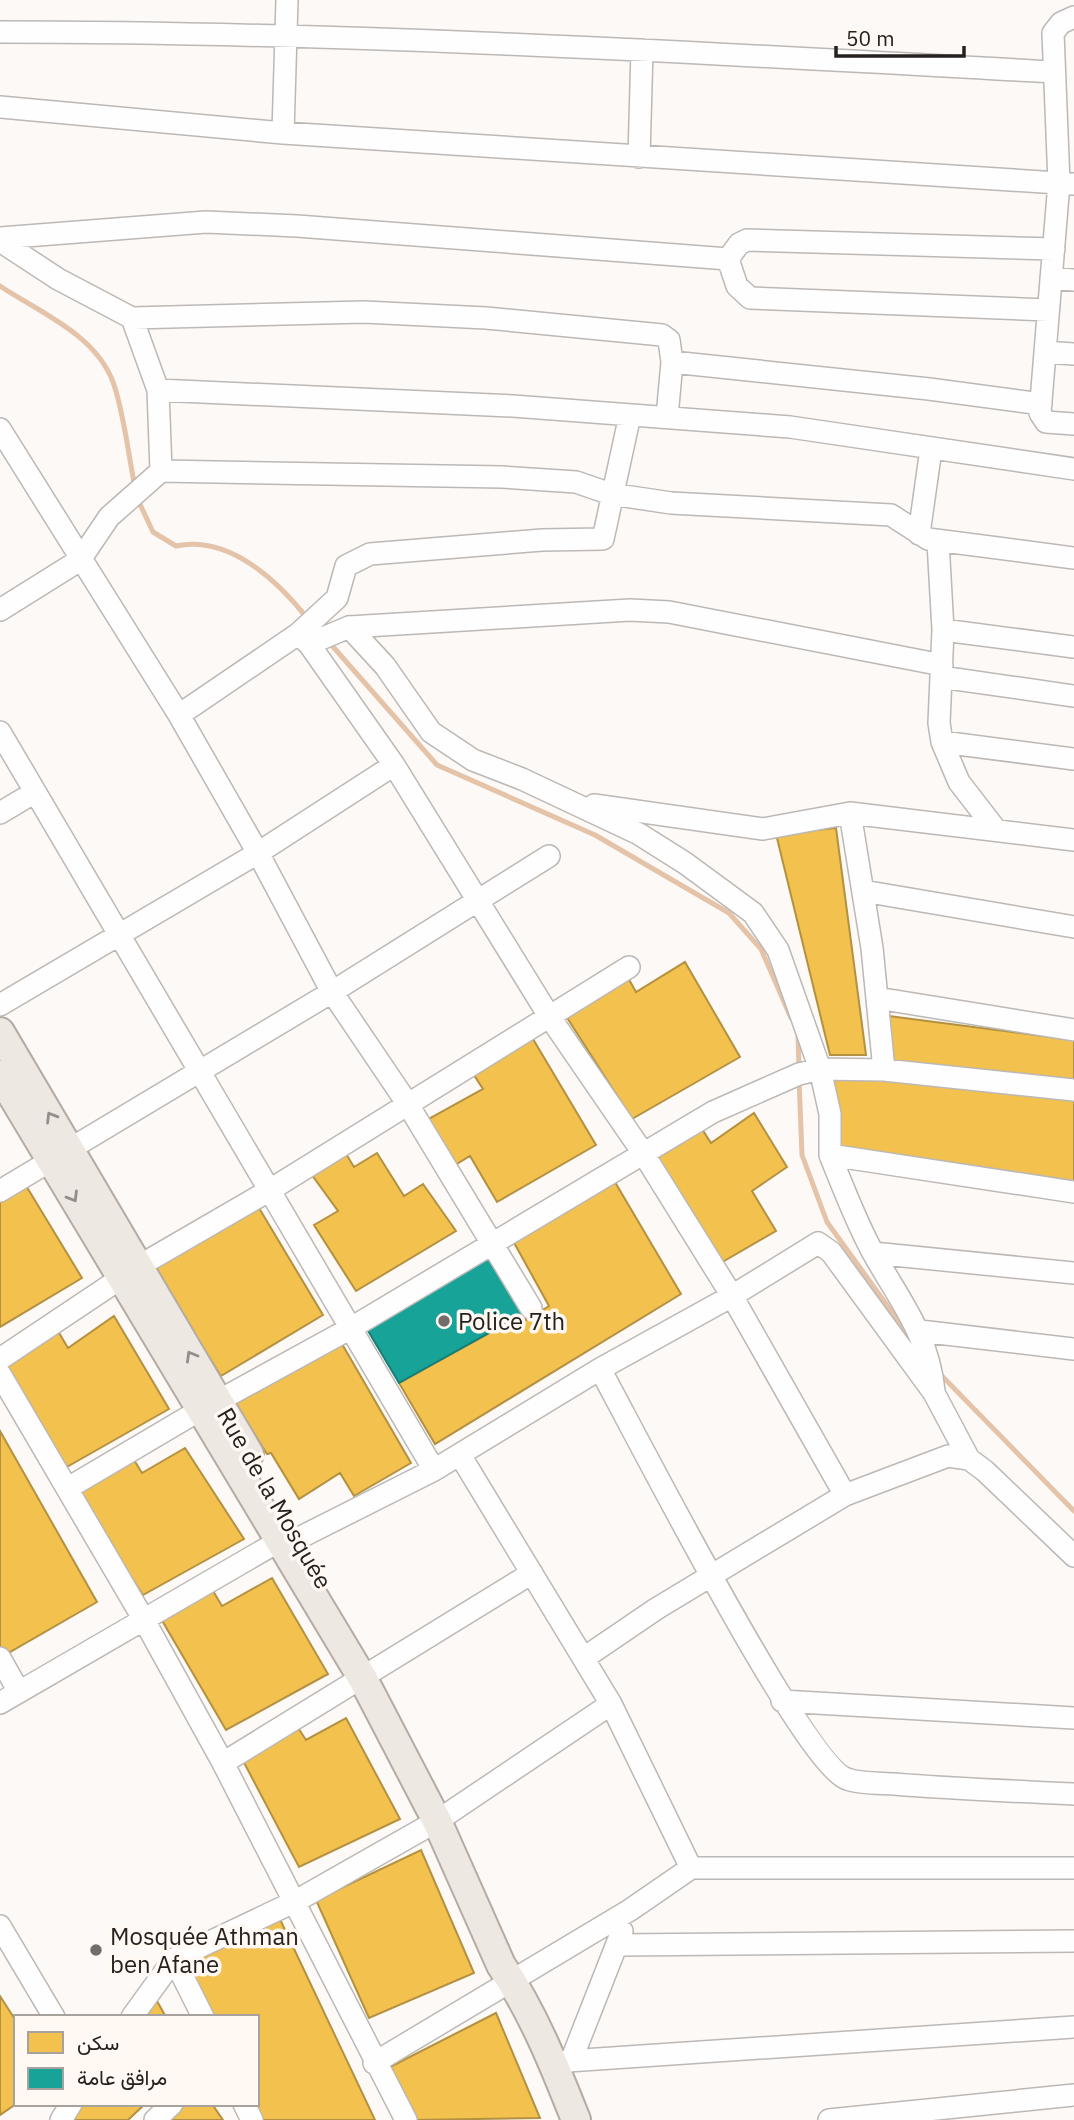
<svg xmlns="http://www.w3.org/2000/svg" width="1074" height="2120" font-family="'IBM Plex Sans',Vazirmatn,sans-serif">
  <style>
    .homes { fill: #f2c14e; stroke: #b49140; stroke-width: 2 }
    .public { fill: #17a398; stroke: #1b7c74; stroke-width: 2 }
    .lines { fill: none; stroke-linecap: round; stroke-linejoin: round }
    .stream { stroke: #e4c3a8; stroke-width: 5 }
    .minor-casing { stroke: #bbb8b6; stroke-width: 24 }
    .major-casing { stroke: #b5aba2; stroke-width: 32 }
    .minor { stroke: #fffefe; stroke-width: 21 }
    .major { stroke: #eee8e3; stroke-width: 28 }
    .oneway { stroke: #938e8b }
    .poi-dot { fill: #706d6a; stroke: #fff8f3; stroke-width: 2.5 }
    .labels { text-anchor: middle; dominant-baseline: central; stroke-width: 7; stroke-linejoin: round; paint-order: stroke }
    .poi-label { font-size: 24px; fill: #24211f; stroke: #fff8f3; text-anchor: start }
    .street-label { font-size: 24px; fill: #24211f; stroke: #fff8f3 }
  </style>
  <rect width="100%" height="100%" fill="#fcf9f6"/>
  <path class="homes" d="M836,828l30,227h-36l-54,-221z
    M685,962l55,95 -108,62 -68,-106 62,-39 10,18z
    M881,1015l193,25v45l-188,-23z
    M530,1034l66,111 -99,57 -27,-46 -18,11 -29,-45 60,-33 -13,-20z
    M832,1069l242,30v88l-242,-35z
    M754,1113l33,54 -35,24 24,40 -57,33 -66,-108 47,-30 11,17z
    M343,1149l11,18 23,-14 27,43 19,-12 33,47 -100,60 -42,-66 24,-14 -29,-40z
    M612,1177l69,117 -246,150 -36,-61 124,-69 3,6 23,-14 -37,-67z
    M25,1184l57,94 -82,49v-127z
    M256,1203l67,112 -102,61 -70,-108z
    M114,1316l55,93 -104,59 -65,-103 55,-39 13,22z
    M342,1344l69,119 -57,33 -14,-23 -41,26 -28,-46 -4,1 -32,-50z
    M0,1431l97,171 -94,54 -3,-6z
    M185,1448l59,91 -101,56 -58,-86 -9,-22 55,-32 11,18z
    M272,1578l56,96 -102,56 -66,-113 50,-31 12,20z
    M346,1718l54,101 -101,48 -59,-112 55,-32 11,17z
    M421,1850l53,123 -105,45 -53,-118z
    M278,1915l97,205h-119l-8,-16h9v-87h-52l-27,-56z
    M153,1994l13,23h-28z
    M0,1996l16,25v83l-16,11z
    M496,2013l44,105 -127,2 -25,-52z
    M77,2104h68l-17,16h-62z
    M177,2104h35l11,16h-63z"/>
  <path class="public" d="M489,1252l34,62 -124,69 -32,-54z"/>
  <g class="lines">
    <path class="stream" d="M0,286c39,26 95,48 113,96 11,30 15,72 22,105
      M138,500l15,32 23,14c53,-11 101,34 131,72
      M328,641l109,124 158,70 134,78 32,36 30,69
      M798,1033l1,36
      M799,1079l3,76 25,67 80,111
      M939,1373l135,138"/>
    <g class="minor-casing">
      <path id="minor" d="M1074,17l-13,6 -8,10 6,150 -19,230 6,9 28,2
        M0,32c352,0 703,21 1054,40
        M0,107l283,26 791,51
        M283,133l4,-133
        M639,157l3,-107
        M0,238l206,-16 91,4 431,33
        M0,241l58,38 74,39 26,72 3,81 -52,46 -29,43 -80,50
        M1051,278l23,2
        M1048,310l-298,-12 -13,-12 -9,-27 11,-15 8,-4 307,9
        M132,318l232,-6 122,6 176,17 7,5 3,22 -5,55
        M1045,352l29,2
        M672,362l257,27 112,15
        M158,390l355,16 277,21 284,42
        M0,429l179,286 79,138 74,139 75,111 124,205
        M161,471l341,6 74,5 35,12 60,9 220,12 37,24 146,19
        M919,534l12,-85
        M938,542l5,88 -4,93 3,19 17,40 37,48
        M349,627l281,-17 39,2 273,53
        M943,630l131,17
        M298,634l11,10 85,121 155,251 94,137 89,143 113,199
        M309,644l40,-17 36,39 46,66 42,28 49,19 117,55 46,29 68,50 25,37 42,119 10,45v41l244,37
        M941,677l133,19
        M179,715l119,-81 39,-36 9,-32 24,-12 172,-14 61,-1 27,-124
        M0,732l434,738
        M942,742l132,17
        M594,805l169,24 87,-16 224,27
        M0,813l35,-21
        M850,813l22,135 12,122
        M863,891l211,36
        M877,998l197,32
        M0,1005l258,-152 136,-88
        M830,1155c13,32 25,64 41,94 27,50 57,83 63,142
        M0,1191l332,-199 217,-136
        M873,1253l201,20
        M920,1331l154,18
        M0,1359l139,-93 131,-76 359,-223
        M600,1369c33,60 204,396 247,410 14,5 33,4 47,5 60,5 120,7 180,10
        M0,1374l144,246 79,143 183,357
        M218,1401l133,-73 362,-216 86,-38 21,-5 64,1 190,20
        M68,1488l132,-78
        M299,1538l135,-68 166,-101 132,-73 86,-53 13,9 103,141 35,66
        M0,1658l19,34
        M584,1658l72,-49 189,-114 103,-39 21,3 16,12 89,85
        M782,1701l292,17
        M0,1703l281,-163
        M223,1763l309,-190
        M691,1868h383
        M0,1926l54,91
        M617,1945l457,-4
        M174,1959l29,58
        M132,2017l42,-58 122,-58 141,-80 174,-117
        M571,2061l51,-130
        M553,2062l521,-35
        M374,2063l256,-153 61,-42 -80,-164 -151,-249
        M244,2104l8,16
        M61,2120l10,-16
        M155,2120l17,-16
        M829,2120l245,-25"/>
    </g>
    <g class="major-casing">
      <path id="major" d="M0,1032l249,422
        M0,1075l363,604 74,142 64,144c32,47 54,102 75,155"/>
    </g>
    <use href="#minor" class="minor"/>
    <use href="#major" class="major"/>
  </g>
  <defs><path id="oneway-chevron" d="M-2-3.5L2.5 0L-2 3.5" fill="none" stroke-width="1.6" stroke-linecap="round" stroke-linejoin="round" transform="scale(1.75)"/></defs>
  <g class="oneway">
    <use href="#oneway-chevron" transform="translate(51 1117) rotate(-121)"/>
    <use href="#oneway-chevron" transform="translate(73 1197) rotate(59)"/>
    <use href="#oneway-chevron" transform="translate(191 1356) rotate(-120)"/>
  </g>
  <g class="poi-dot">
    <circle cx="444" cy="1321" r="7"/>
    <circle cx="96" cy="1950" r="7"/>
  </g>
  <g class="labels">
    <g class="poi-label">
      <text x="458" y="1321">Police 7th</text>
      <text x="110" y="1936">Mosquée Athman<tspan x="110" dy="28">ben Afane</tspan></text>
    </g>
    <g class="street-label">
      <text transform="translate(275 1498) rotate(60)">Rue de la Mosquée</text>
    </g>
  </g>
  <rect x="14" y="2015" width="245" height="91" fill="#fff8f3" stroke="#a7a29e" stroke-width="2"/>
  <rect x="28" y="2032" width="35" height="21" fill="#f2c14e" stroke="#a7a29e" stroke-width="2"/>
  <text x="77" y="2050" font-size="21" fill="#24211f">سكن</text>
  <rect x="28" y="2068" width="35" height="21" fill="#17a398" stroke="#a7a29e" stroke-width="2"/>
  <text x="77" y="2085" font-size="21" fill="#24211f">مرافق عامة</text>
  <path d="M836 46v10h128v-10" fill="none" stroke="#24211f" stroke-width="3.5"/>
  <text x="846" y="46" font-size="21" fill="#24211f" stroke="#fff8f3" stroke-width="5" paint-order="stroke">50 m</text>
</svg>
